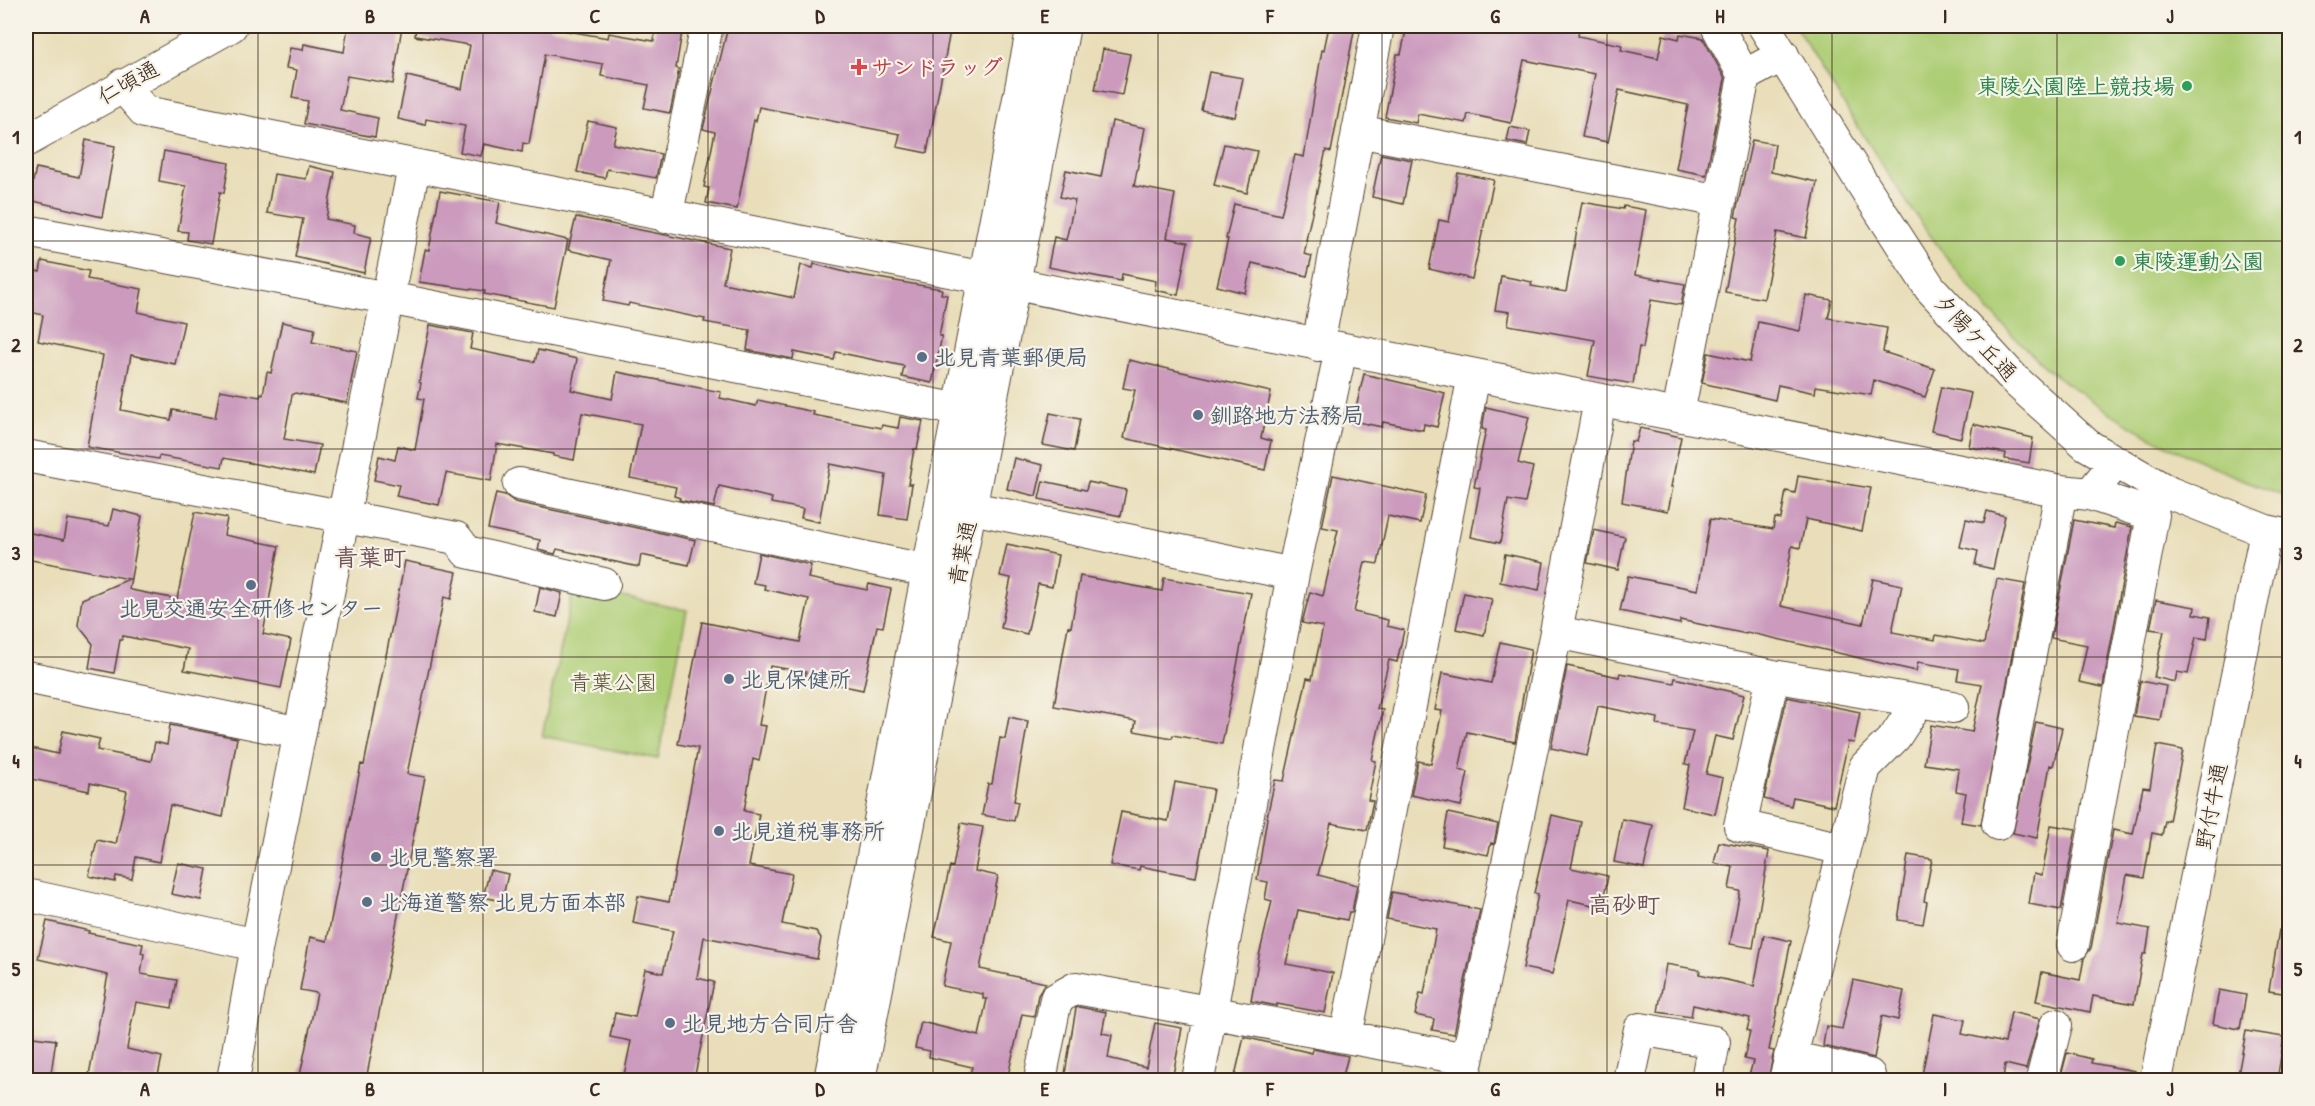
<svg xmlns="http://www.w3.org/2000/svg" width="2315" height="1106" font-family="'Patrick Hand','Klee One',sans-serif">
  <style>
    .green { fill: #adcd74; stroke: #747c49; stroke-width: 1.5 }
    .building { fill: #cb9abd }
    .lines { fill: none; stroke-linecap: round; stroke-linejoin: round }
    .minor-casing { stroke: #554535; stroke-width: 34 }
    .minor { stroke: #fff; stroke-width: 32 }
    .grid { fill: none; stroke: #3b2a1e; stroke-width: 1.5; stroke-opacity: 0.55 }
    .health-dot { fill: #e0444e; stroke: #f7f3e8; stroke-width: 2 }
    .leisure-dot { fill: #2e9e5b; stroke: #f7f3e8; stroke-width: 2 }
    .service-dot { fill: #5c6f8a; stroke: #f7f3e8; stroke-width: 2 }
    .labels { text-anchor: middle; dominant-baseline: central; stroke-width: 4.5; stroke-linejoin: round; paint-order: stroke }
    .health-label { font-size: 22px; font-weight: bold; fill: #be3a42; stroke: #f7f3e8; text-anchor: start }
    .street-label { font-size: 22px; fill: #3b2a1e; stroke: #f7f3e8 }
    .leisure-label { font-size: 22px; font-weight: bold; fill: #27864d; stroke: #f7f3e8; text-anchor: end }
    .service-label { font-size: 22px; font-weight: bold; fill: #4e5e75; stroke: #f7f3e8; text-anchor: start }
    .park-label { font-size: 22px; fill: #585334; stroke: #f7f3e8 }
    .neighbourhood-label { font-size: 24px; font-weight: bold; fill: #6d5156; stroke: #f7f3e8 }
    .neatline { fill: none; stroke: #3b2a1e; stroke-width: 2 }
    .grid-label { font-size: 20px; text-anchor: middle; font-weight: bold; fill: #3b2a1e }
  </style>
  <rect width="100%" height="100%" fill="#f7f3e8"/>
  <filter id="ink" filterUnits="userSpaceOnUse"><feTurbulence type="fractalNoise" baseFrequency=".0167" numOctaves="2"/><feDisplacementMap in="SourceGraphic" scale="12" xChannelSelector="R" yChannelSelector="G"/><feConvolveMatrix kernelMatrix="1 2 1 2 8 2 1 2 1" color-interpolation-filters="sRGB"/></filter>
  <filter id="wash" filterUnits="userSpaceOnUse"><feTurbulence type="fractalNoise" baseFrequency=".008" numOctaves="4" result="noise"/><feDisplacementMap in="SourceGraphic" scale="24" xChannelSelector="R" yChannelSelector="G"/><feGaussianBlur stdDeviation="1.35" result="paint"/><feColorMatrix in="noise" values="0 0 0 0 0 0 0 0 0 0 0 0 0 0 0 0 0 1.4 0 .05"/><feComposite in="paint" operator="in"/></filter>
  <g filter="url(#wash)">
    <rect width="100%" height="100%" fill="#e9deb9"/>
    <path class="green" d="M1795,26h494v471c-77,-28 -151,-61 -217,-110 -11,-8 -23,-16 -32,-25 -101,-93 -172,-221 -245,-336z
      M574,587l113,23 -29,149 -116,-23z"/>
    <g id="blocks">
      <path class="building" d="M348,26h54l-9,58 -46,-8 -7,34 38,8 -3,19 -71,-13 4,-23 -16,-3 5,-28 -11,-2 4,-20 13,2 1,-6 40,8z
        M416,26h135l-1,2 58,10 1,-5 45,8 2,-15h27l-7,42 3,1 -9,44 -26,-5 5,-23 -48,-9 2,-12 -58,-10 -16,90 -6,-1 -1,9 -38,-8 -3,12 -21,-4 5,-26 -39,-7 -1,6 -27,-6 9,-43 55,13 8,-44 -55,-9z
        M733,26h218l-24,127 -30,-6 3,-13 -141,-27 -3,14 -2,-1 -17,89 -31,-6 3,-15 -5,-1 11,-55 -12,-3 24,-98 4,1z
        M1329,26h26l-24,126 -5,-2 -20,90 1,1 -3,13 8,2 -5,20 -55,-13 -7,30 -28,-7 11,-47h-2l8,-35 47,11 14,-60 9,2 18,-107h2z
        M1407,26h163l9,1 -1,9 44,9 -1,5 37,8 5,-23 16,4 1,-5 23,4 22,41 -19,96 -30,-6 12,-64 -69,-15 -11,52 -26,-5 13,-63 -71,-14 -13,63 -43,-9 -2,9 -48,-9 -2,9 -31,-6 12,-63h4z
        M1103,49l27,5 -8,41 -27,-5z
        M1209,72l34,6 -8,39 -34,-7z
        M588,121l29,6 -4,17 48,10 -5,24 -49,-9 -2,9 -28,-6z
        M1112,121l33,7 -11,58 41,8 -8,44 21,4 -10,53 -23,-5 1,-9 -34,-7 -1,7 -73,-14 6,-30 12,3 9,-40 -15,-3 6,-27 35,7z
        M1510,127l20,4 -3,14 -20,-4z
        M86,140l29,6 -13,71 -73,-17 7,-32 43,9z
        M1752,140l23,4 -4,28 46,10 -11,56 -29,-6 -13,67 -39,-7 14,-74 -4,-1z
        M1224,144l33,7 -10,42 -33,-8z
        M164,151l65,12 -5,30 -4,-1 -9,52 -24,-4 1,-8 -10,-1 8,-45 -27,-5z
        M1381,154l31,6 -9,44 -31,-7z
        M309,166l26,6 -9,47 29,6 -1,8 17,4 -7,36 -69,-16 8,-38 -36,-6 7,-39 32,5z
        M1458,173l36,7 -22,99 -43,-10 10,-49 10,2z
        M440,191l60,11 -4,21 72,17 -14,67 -70,-13 1,-3 -66,-9 6,-32h4z
        M1582,202l41,7 1,-3 22,4 -11,65 50,9 -4,21 -30,-5 -8,48 -4,-1 -6,37 -45,-8 7,-36 -87,-15 2,-13 -15,-2 6,-34 31,6 -1,4 35,6z
        M576,217l154,31 -7,35 71,15 7,-33 12,3 1,-4 35,9 93,16 -1,5 6,1 -8,41h3l-10,47 -30,-6 2,-11 -68,-14 -2,8 -40,-8 -1,7 -46,-9 3,-20 -46,-8 1,-3 -76,-16 -1,3 -25,-5 8,-41 -43,-10z
        M42,261l47,10 -2,8 55,10 -4,23 46,10 -9,42 -44,-9 -10,55 50,10 2,-10 42,8 5,-28 40,7 1,-3 2,1 4,-23 4,1 11,-51 33,7 -3,13 45,9 -10,52 -52,-10 -3,2 -8,44 36,6 -6,30 -90,-17 -2,9 -63,-11 -1,3 -71,-12 16,-92 -65,-14 5,-26 -17,-4v-12l6,-29 8,2z
        M1806,295l26,5 -4,18 59,10 -4,24 52,17 -10,28 -51,-17 -3,15 -55,-9 -1,7 -37,-8 -3,15 -73,-17 6,-30 42,9 8,-40 42,9z
        M430,325l43,8 -3,16 65,13 3,-12 39,9 -6,31 41,9 5,-27 104,20 -1,6 36,8 2,-6 56,12 -1,3 68,13 1,-3 16,3 2,-11 23,4 -6,28h-3l-6,35h4l-5,35 -27,-4 6,-40 -56,-11 -11,58 -18,-4 2,-9 -32,-6 1,-5 -53,-12 -5,21 -35,-7 1,-2 -6,-2 2,-9 -46,-9 11,-54 -59,-11 -8,47 -21,-4v-2l-56,-10 -6,37 -45,-8 -7,32 -43,-9 3,-11 -25,-5 5,-24 16,4 3,-14 17,4 9,-51 -6,-1 3,-15 -2,-1z
        M1129,360l142,32 -10,46 10,3 -6,29 -141,-32 11,-48 -12,-2z
        M1364,374l81,19 -8,34 -13,-3 -1,6 -40,-8 -1,5 -29,-6z
        M1941,387l30,6 -10,45 -30,-7z
        M1486,407l43,10 -11,46 15,4 -8,36 -17,-3 -8,43 -29,-6 9,-49 -6,-1 12,-57 -4,-1z
        M1050,413l30,6 -6,32 -31,-6z
        M1973,424l60,14 -4,25 -24,-4 1,-6 -37,-6z
        M1640,428l41,9 -10,50h2l-5,24 -46,-9 9,-61 5,1z
        M1014,458l29,7 -7,31 -29,-7z
        M1333,475l93,20 -6,28 -32,-7 -10,48 -13,-2 -11,50 34,8 -1,6 17,4 -7,32 -8,-2 -12,49 6,1 -11,50 4,1 -8,39 5,1 -6,29 -36,-7 -13,52 39,10 -5,27h-3l-2,8 -49,-10 -12,54 47,9 -8,40 -48,-9v2l-26,-5 8,-45 13,-55 -7,-2 3,-17 -11,-2 11,-68 7,-32 9,1 23,-103 5,1 11,-52 -21,-4 8,-31 13,4 15,-66 -16,-3z
        M1798,476l73,12 -9,43 -56,-12 -6,29 -8,-2 -11,60 82,18 10,-45 29,6 -10,47 43,8 1,-5 48,9 13,-65 28,5 -44,241 -20,-3 5,-29 -10,-2 3,-22 -35,-5 7,-39 41,7 10,-48 -25,-4 2,-11 -41,-7 -2,9 -169,-39 -1,2 -66,-14v4l-60,-13 8,-35 70,14 12,-71 63,10 2,-11 6,1 5,-28 9,2z
        M1043,481l43,9 2,-8 38,8 -5,26 -82,-17z
        M496,493l9,2 10,7 180,38 -6,25 -48,-10 -2,12 -82,-18 -2,5 -17,-4 2,-10 -52,-11z
        M113,509l29,7 -13,73 2,1 46,9 18,-87 32,6 -3,17 55,11 -16,88 28,6 -10,48 -97,-18 4,-21 -65,-13 -1,4h-2l-6,33 -25,-5 4,-24 -15,-19 4,-26 47,-20 -103,-20v-27l38,8 4,-21 41,7z
        M1987,511l18,5 -12,53 -18,-4 3,-14 -18,-4 6,-28 18,4z
        M2074,520l40,8 1,-5 17,4 -29,160 -24,-5 8,-37 -36,-7z
        M1594,530l31,7 -7,33 -31,-7z
        M1007,544l51,11 -6,32 -14,-3 -11,50 -26,-6 10,-50 -11,-2z
        M759,553l52,12 -3,13 59,12 2,-6 22,5 -8,38 -6,-1 -14,64 -58,-12 1,-6 -36,-6 -11,59 7,1 -7,35 -6,-2 -9,52 15,3 -10,52 43,8 -10,50 34,7 5,7 -4,21 -113,-22 -7,41 17,4 -20,98h-71l8,-39 -21,-4 5,-24 20,4 10,-48 18,4 10,-42 -40,-8 5,-27 31,6 29,-154 -20,-4 24,-122 98,20 9,-43 -45,-10 1,-4 -12,-2z
        M1505,554l39,8 -5,28 -39,-8z
        M405,561l52,11 -6,27 -7,-2 -37,177 18,3 -59,303h-67l18,-87 -17,-3 10,-53 17,4 34,-177 3,1z
        M1080,576l82,15 2,-13 87,15 -29,151 -49,-9 -1,3 -38,-7 2,-10 -82,-15 14,-80 3,1z
        M540,587l22,6 -5,24 -22,-5z
        M1464,593l28,6 -8,36 -28,-6z
        M2156,600l39,7 -1,7 16,3 -3,22 -11,-2 -8,37 -11,-2 -2,10 -21,-5 10,-46 -14,-2z
        M1500,642l31,7 -16,93 -48,-10 -8,38 9,2 -7,34 -50,-11 7,-34 13,3 11,-53 -7,-1 7,-37 49,10z
        M1567,666l52,11 1,-4 54,10 1,-5 69,17 -11,45 -18,-4 -9,38 17,4 -8,36 -33,-7 8,-42 -5,-1 8,-33 -36,-6 1,-7 -60,-12 -11,50 -36,-8z
        M2140,681l26,5 -6,34 -26,-4z
        M1787,697l73,15 -6,31 -6,-1 -14,64 -41,-9 -2,9 -27,-7z
        M1009,717l19,4 -14,80 4,1 -4,19 -32,-6 6,-31h4l8,-46 5,1z
        M2036,722l26,6 -9,38 -3,-1 -13,73 -24,-5z
        M170,725l67,13 -14,79 -53,-12 -11,57 -23,-5 -4,22 -16,-3 -1,6 -26,-6 8,-36 19,4 11,-53 -37,-8 -1,8 -63,-13v-31l32,7 5,-23 37,8 -3,11 54,11 4,-19 12,3z
        M2157,745l26,5 -14,71h-4l-3,14 -10,-2 -8,45 -17,-3 -9,48 32,6 -4,25h-3l-9,50 -41,-8 -3,16 -54,-11 6,-29 38,8 4,-22 7,-10 22,-118 20,4 10,-47 7,1z
        M1175,782l38,7 -17,88 -56,-11 -1,4 -29,-5 11,-53 47,9z
        M1448,813l50,11 -4,20 -3,-1 -3,12 -46,-9z
        M1552,815l29,7 -10,46 37,8 -6,31 -33,-7 -17,74 -29,-6 15,-74 -4,-1z
        M1622,819l31,6 -9,43 -30,-6z
        M961,823l22,4 -8,44 23,5 -18,93 66,14 -8,12 -4,21 -12,-2 -15,66h-39l4,-13 -43,-10 1,-6 -15,-3 6,-26 58,14 8,-37h-4v-5l-41,-8 9,-45 -17,-4 16,-71 3,1z
        M2051,825l25,4 -15,81 -32,-6 5,-31 8,2z
        M1719,842l50,9 -16,97 -23,-4 10,-53 -11,-2 4,-22 -19,-4z
        M1908,855l24,4 -8,42 3,1 -4,22 -25,-4z
        M178,863l29,6 -6,31 -30,-6z
        M490,870l18,4 -6,27 -19,-4z
        M1392,892l88,18 -26,124 -22,-4 2,-11 -19,-4 5,-22 4,1 12,-65 -49,-10z
        M47,921l42,10 -1,2 55,11 -2,9 3,1 -3,20 36,6 -5,28 -36,-6 -6,29 -3,18 35,8 -5,23h-69l20,-105 -70,-16z
        M2279,930l10,1v63l-20,-3z
        M1764,935l27,6 -22,109 5,1 -6,29h-20l5,-19 -9,-2 6,-28 -3,-1 3,-12 -57,-13 -2,12 -33,-5 8,-48 34,6 -1,4 55,12z
        M1853,980l51,11 -6,29 -16,-4 -8,42 -51,-12 3,-20 16,3z
        M2219,990l27,5 -6,34 -27,-5z
        M1079,1007l27,5 -4,21 10,2 -4,23 38,9 9,-44 27,5 -10,52h-108l12,-72z
        M2011,1012l29,7 -14,50 -21,-5 -2,16h-82l13,-66 31,6 -3,14 43,9z
        M2246,1031l38,6 -7,43h-40z
        M33,1037l23,3 -6,40h-24z
        M1244,1037l68,16 1,-4 35,7 -6,24h-25l-23,-5 -1,5h-59z
        M2067,1053l25,6 -1,4 44,8v9h-75z"/>
    </g>
  </g>
  <g filter="url(#ink)">
    <use href="#blocks" fill-opacity="0" stroke="#554535" stroke-width="1.5"/>
    <g class="lines">
      <g class="minor-casing">
        <path id="minor" d="M1717,26l27,50
          M1764,26l98,157 68,105 87,94 70,63 83,48 96,38 24,5
          M122,85l23,27c638,131 1278,250 1916,379l29,3 26,-32
          M1358,131l362,70
          M26,141l205,-115
          M666,217l41,-191
          M26,231l362,67 572,112
          M1318,345l60,-319
          M1678,414l66,-338 39,-21
          M26,456l430,82 11,14 137,32
          M519,484l409,87
          M952,504l341,70
          M1556,632l217,44 180,31
          M1773,676l-33,150 104,23
          M26,677l274,56
          M1998,824l63,-333
          M26,895l231,50
          M2073,945l80,-430 -63,-21
          M1346,1037l128,-662
          M1790,1057l79,18 -1,5
          M233,1080l24,-135 157,-778
          M830,1080l203,-1054
          M859,1080l205,-1054
          M1040,1080l16,-81 20,-11 391,71
          M1198,1080l95,-506 48,-225
          M1463,1080l93,-448 44,-232
          M1629,1080l11,-51 74,13 -7,38
          M1785,1080l80,-313 30,-30 23,-35
          M2042,1080l14,-55
          M2156,1080l110,-549"/>
      </g>
      <use href="#minor" class="minor"/>
    </g>
  </g>
  <path class="grid" d="M258,26v1054M483,26v1054M708,26v1054M933,26v1054M1158,26v1054M1382,26v1054M1607,26v1054M1832,26v1054M2057,26v1054M26,241h2264M26,449h2264M26,657h2264M26,865h2264"/>
  <path class="health-dot" d="M856 58h6v6h6v6h-6v6h-6v-6h-6v-6h6z"/>
  <g class="leisure-dot">
    <circle cx="2187" cy="86" r="6"/>
    <circle cx="2120" cy="261" r="6"/>
  </g>
  <g class="service-dot">
    <circle cx="922" cy="357" r="6"/>
    <circle cx="1198" cy="415" r="6"/>
    <circle cx="251" cy="585" r="6"/>
    <circle cx="729" cy="679" r="6"/>
    <circle cx="719" cy="831" r="6"/>
    <circle cx="376" cy="857" r="6"/>
    <circle cx="367" cy="902" r="6"/>
    <circle cx="670" cy="1023" r="6"/>
  </g>
  <g class="labels">
    <g class="health-label">
      <text x="871" y="67">サンドラッグ</text>
    </g>
    <g class="street-label">
      <text transform="translate(128 82) rotate(-29)">仁頃通</text>
      <text transform="translate(1976 337) rotate(47)">夕陽ケ丘通</text>
      <text transform="translate(962 553) rotate(-79)">青葉通</text>
      <text transform="translate(2211 806) rotate(-79)">野付牛通</text>
    </g>
    <g class="leisure-label">
      <text x="2175" y="86">東陵公園陸上競技場</text>
      <text x="2132" y="261" text-anchor="start">東陵運動公園</text>
    </g>
    <g class="service-label">
      <text x="934" y="357">北見青葉郵便局</text>
      <text x="1210" y="415">釧路地方法務局</text>
      <text x="251" y="608" text-anchor="middle">北見交通安全研修センター</text>
      <text x="741" y="679">北見保健所</text>
      <text x="731" y="831">北見道税事務所</text>
      <text x="388" y="857">北見警察署</text>
      <text x="379" y="902">北海道警察 北見方面本部</text>
      <text x="682" y="1023">北見地方合同庁舎</text>
    </g>
    <g class="park-label">
      <text x="613" y="682">青葉公園</text>
    </g>
    <g class="neighbourhood-label">
      <text x="370" y="557">青葉町</text>
      <text x="1624" y="904">高砂町</text>
    </g>
  </g>
  <rect width="2315" height="1106" fill="none" stroke="#f7f3e8" stroke-width="66"/>
  <rect x="33" y="33" width="2249" height="1040" class="neatline"/>
  <g class="grid-label">
    <text x="145" y="23">A</text>
    <text x="370" y="23">B</text>
    <text x="595" y="23">C</text>
    <text x="820" y="23">D</text>
    <text x="1045" y="23">E</text>
    <text x="1270" y="23">F</text>
    <text x="1495" y="23">G</text>
    <text x="1720" y="23">H</text>
    <text x="1945" y="23">I</text>
    <text x="2170" y="23">J</text>
    <text x="16" y="144">1</text>
    <text x="2298" y="144">1</text>
    <text x="16" y="352">2</text>
    <text x="2298" y="352">2</text>
    <text x="16" y="560">3</text>
    <text x="2298" y="560">3</text>
    <text x="16" y="768">4</text>
    <text x="2298" y="768">4</text>
    <text x="16" y="976">5</text>
    <text x="2298" y="976">5</text>
    <text x="145" y="1096">A</text>
    <text x="370" y="1096">B</text>
    <text x="595" y="1096">C</text>
    <text x="820" y="1096">D</text>
    <text x="1045" y="1096">E</text>
    <text x="1270" y="1096">F</text>
    <text x="1495" y="1096">G</text>
    <text x="1720" y="1096">H</text>
    <text x="1945" y="1096">I</text>
    <text x="2170" y="1096">J</text>
  </g>
</svg>
